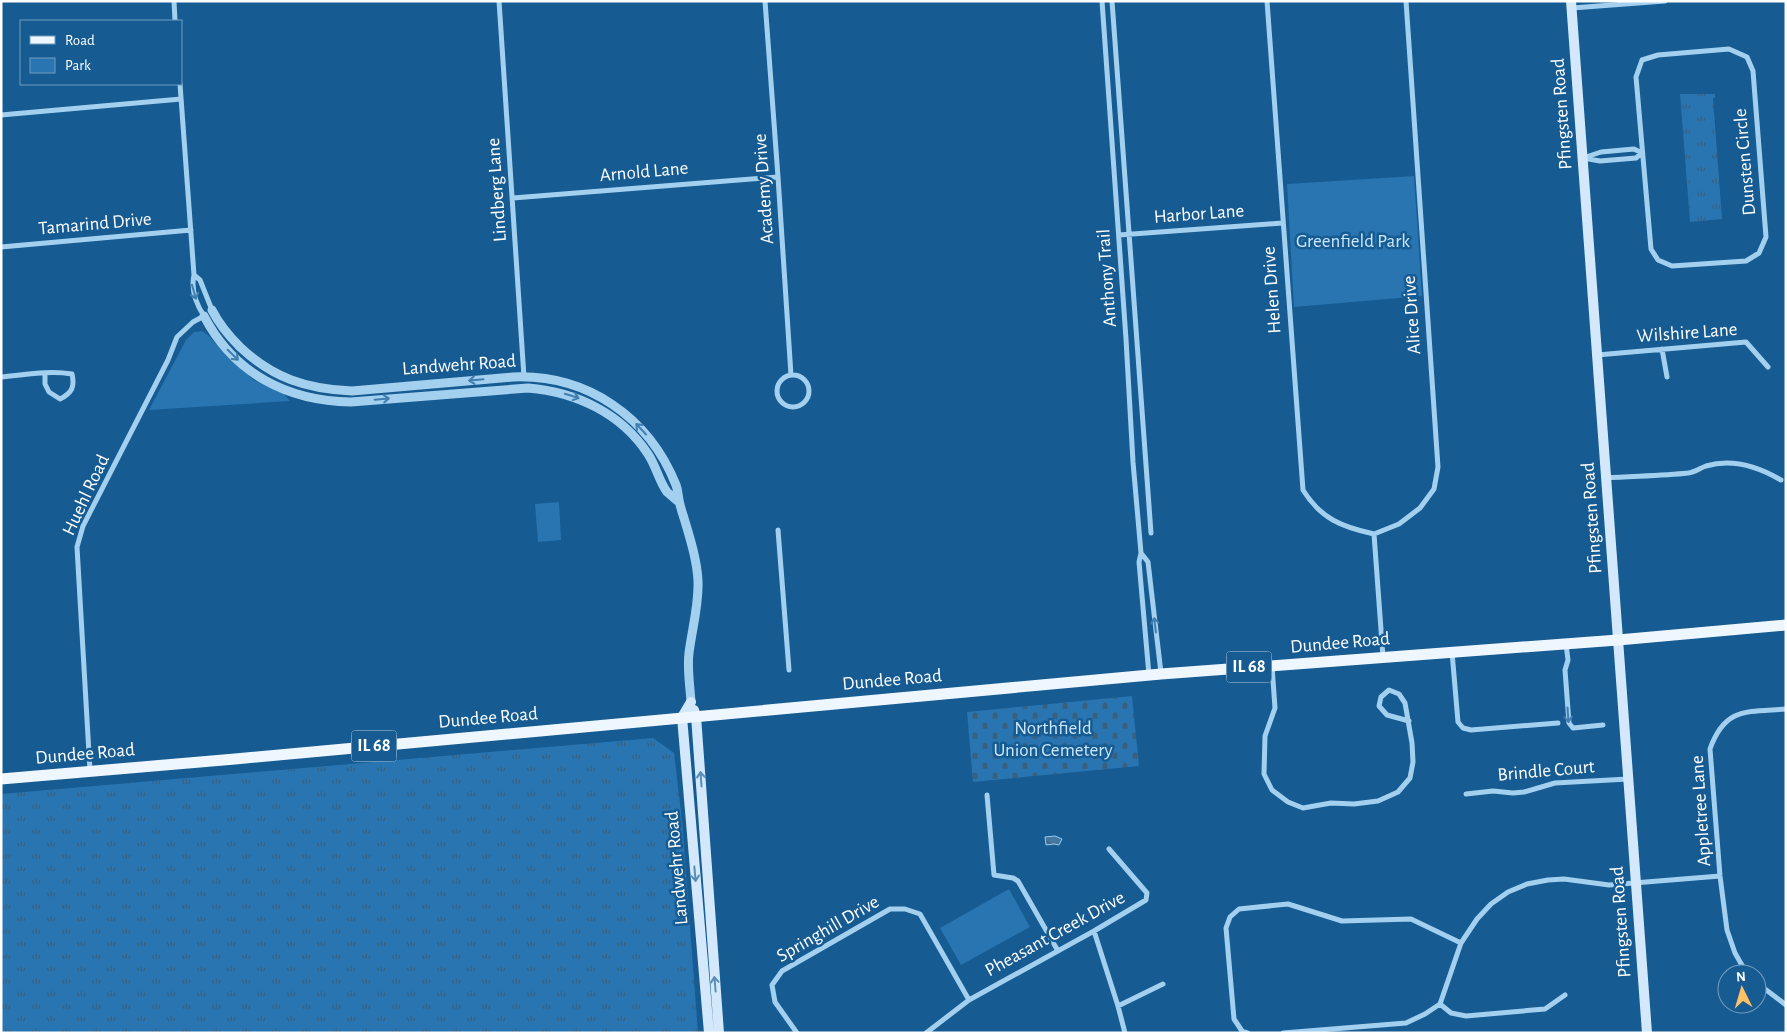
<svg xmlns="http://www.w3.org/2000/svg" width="1787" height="1034" font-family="'Alegreya Sans',sans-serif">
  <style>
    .grass { fill: url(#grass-tufts) }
    .cemetery { fill: url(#cemetery-stones) }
    .park { fill: #2875b1 }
    .water { fill: url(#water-waves); stroke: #97ccf3 }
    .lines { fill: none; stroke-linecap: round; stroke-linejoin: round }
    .minor { stroke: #a4d0f0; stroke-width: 5 }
    .tertiary { stroke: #a4d0f0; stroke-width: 9 }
    .secondary { stroke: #d3e9fb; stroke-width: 10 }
    .primary { stroke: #eef7ff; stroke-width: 11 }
    .oneway { stroke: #417eae }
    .oneway2 { stroke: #588db7 }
    .labels { text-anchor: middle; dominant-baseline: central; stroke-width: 5; stroke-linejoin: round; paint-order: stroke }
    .shield { fill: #165b92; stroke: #b9cede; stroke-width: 1 }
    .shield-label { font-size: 18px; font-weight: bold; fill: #fff }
    .street-label { font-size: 19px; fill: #fff; stroke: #165b92 }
    .park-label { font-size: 19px; fill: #cbe7fc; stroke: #165b92 }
  </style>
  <defs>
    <pattern id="grass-tufts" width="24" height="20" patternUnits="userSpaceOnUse" patternTransform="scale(1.25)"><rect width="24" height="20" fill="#2875b1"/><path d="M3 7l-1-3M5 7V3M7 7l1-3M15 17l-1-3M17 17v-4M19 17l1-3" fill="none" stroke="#3a607e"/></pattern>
    <pattern id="cemetery-stones" width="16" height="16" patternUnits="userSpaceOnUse" patternTransform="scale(1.25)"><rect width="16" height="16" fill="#2875b1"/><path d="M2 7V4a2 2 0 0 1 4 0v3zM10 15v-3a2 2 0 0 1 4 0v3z" fill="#3a607e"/></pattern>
    <pattern id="water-waves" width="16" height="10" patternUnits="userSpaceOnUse" patternTransform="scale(1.25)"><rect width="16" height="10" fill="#45769d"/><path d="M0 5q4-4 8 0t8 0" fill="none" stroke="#495f70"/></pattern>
  </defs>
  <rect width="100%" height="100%" fill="#165b92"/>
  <path class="grass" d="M1680,94h35v4h-2l9,121 -32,3z
    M653,738l21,15 8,67 16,213h-697v-239z"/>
  <path class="cemetery" d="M1132,696l7,70 -166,16 -6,-70z"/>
  <path class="park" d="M1414,176l8,120 -128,11 -7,-123z
    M202,331l6,4 19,21 28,25 28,12 7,8 -141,9 37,-70 8,-8z
    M559,502l2,38 -23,2 -3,-38z
    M1009,889l21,38 -69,38 -21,-37z"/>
  <path class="water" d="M1055,836l7,3 -3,6 -5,-1 -8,1 -1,-8z"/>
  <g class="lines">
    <path class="minor" d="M174,1l1,20
      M499,1l25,376
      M765,1l13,176 13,198
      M1102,1l24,338 7,123 8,91
      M1112,1l39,532
      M1267,1l36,489c18,29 39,37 71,44
      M1572,8l93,-7
      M1729,49l18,8 6,14 13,166 -7,16 -13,8 -74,5 -14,-6 -7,-11 -15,-172 6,-17 16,-5z
      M180,84l14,191
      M1,115l180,-16
      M1634,149l8,4 -6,5 -36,3 -17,-3 18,-6z
      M513,198l265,-21
      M1119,235l163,-12
      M1,247l190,-17
      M204,316c-8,-12 -13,-27 -10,-41l6,5 12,30 -1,1
      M1662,349l5,28
      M1597,355l149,-13 22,25
      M777 391a16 16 0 1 1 32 0a16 16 0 1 1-32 0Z
      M1,377c23,-2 48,-7 71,-3 3,13 0,19 -12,25l-11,-7 -4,-8v-11
      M1606,478c27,-2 55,-2 82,-5 7,-1 12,-5 18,-7 26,-8 53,1 75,14
      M778,530l11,140
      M1374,534l25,-10 21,-16 14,-19 4,-22 -32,-466
      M1374,534l9,123
      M1566,644l2,16 -3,10 4,53 4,5 30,-3
      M1452,652l6,70 5,6 8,2 87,-7
      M1272,666l3,42 -10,28 -1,38 8,16 16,12 15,6 28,-5 23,1 24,-3 20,-9 12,-14 3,-16 -1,-19 -7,-40 -6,-9 -10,-4 -8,7 -2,9 8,9 22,6
      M1149,675l-10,-113 2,-9 7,9 13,111
      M90,771l-13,-224 6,-21 85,-166 9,-23 16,-15 11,-6
      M1466,794l27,-3 20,2 11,-1 31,-9 73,-4
      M987,795l7,80 19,3 5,3 40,70
      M1094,931l24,75 7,27
      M1747,974l-12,-21 -8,-23 -7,-54 -10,-127c15,-42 37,-37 76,-40
      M1757,983l29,22
      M1440,1004l11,9 15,3 79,-7 20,-14
      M1118,1006l45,-22
      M797,1033l-22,-31 -3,-17 10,-14 108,-62h15l15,5 49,86
      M926,1033l43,-33 125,-69 52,-31 1,-7 -38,-44
      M1248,1033l-6,-2 -8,-12 -8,-91 4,-11 9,-8 49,-5 54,17 69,-2 50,24
      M1283,1033l123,-10 19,-9 15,-10 21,-61 16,-24 14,-15 17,-12 19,-8 21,-4 16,-1 45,6 111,-9"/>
    <path class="tertiary" d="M212,310c7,14 17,26 28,37 33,31 66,42 112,44l161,-14c74,-3 136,40 163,108 2,5 2,10 3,15 1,6 3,12 5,18 6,20 13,42 14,63 1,24 -6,48 -9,72 -2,15 1,33 2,49
      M204,316c30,58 84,85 147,86l177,-14c48,4 93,25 120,66 8,12 11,27 19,38 4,3 8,7 12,10"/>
    <path class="secondary" d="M1571,1l76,1032
      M691,702l-9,15 27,316
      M694,710l2,6 23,317"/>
    <path class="primary" d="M1,779l234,-20 926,-85 457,-34 168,-15"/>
  </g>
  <defs><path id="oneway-shaft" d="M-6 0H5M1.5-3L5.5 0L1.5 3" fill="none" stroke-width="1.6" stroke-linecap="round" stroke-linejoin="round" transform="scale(1.25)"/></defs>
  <g class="oneway">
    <use href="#oneway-shaft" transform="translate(194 292) rotate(74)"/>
    <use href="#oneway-shaft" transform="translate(233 355) rotate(44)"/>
    <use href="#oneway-shaft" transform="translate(476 380) rotate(175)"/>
    <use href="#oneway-shaft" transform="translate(572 396) rotate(17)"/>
    <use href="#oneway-shaft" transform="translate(382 399) rotate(-5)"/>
    <use href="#oneway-shaft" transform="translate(641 429) rotate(-133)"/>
    <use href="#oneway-shaft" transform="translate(1155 625) rotate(-97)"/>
    <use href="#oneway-shaft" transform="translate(1568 715) rotate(86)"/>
  </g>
  <g class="oneway2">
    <use href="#oneway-shaft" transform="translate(701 779) rotate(-94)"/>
    <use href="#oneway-shaft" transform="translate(695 874) rotate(85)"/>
    <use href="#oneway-shaft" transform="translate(715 984) rotate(-95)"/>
  </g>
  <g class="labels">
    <g class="shield">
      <rect x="1226.5" y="651.5" width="45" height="31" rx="4"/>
      <rect x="351.5" y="730.5" width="45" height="31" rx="4"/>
    </g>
    <g class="shield-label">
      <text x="1249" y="667">IL 68</text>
      <text x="374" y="746">IL 68</text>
    </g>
    <g class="street-label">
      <text transform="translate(1562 114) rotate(-94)">Pfingsten Road</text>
      <text transform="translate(1745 162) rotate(-95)">Dunsten Circle</text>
      <text transform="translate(644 172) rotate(-5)">Arnold Lane</text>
      <text transform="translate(764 189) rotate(-94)">Academy Drive</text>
      <text transform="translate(497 190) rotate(-94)">Lindberg Lane</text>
      <text transform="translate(1199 214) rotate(-4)">Harbor Lane</text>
      <text transform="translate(95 224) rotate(-5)">Tamarind Drive</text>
      <text transform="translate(1107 278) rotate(-94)">Anthony Trail</text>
      <text transform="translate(1272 290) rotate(-94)">Helen Drive</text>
      <text transform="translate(1412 315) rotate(-94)">Alice Drive</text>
      <text transform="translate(1687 333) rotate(-4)">Wilshire Lane</text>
      <text transform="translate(459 365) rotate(-4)">Landwehr Road</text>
      <text transform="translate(86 495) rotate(-65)">Huehl Road</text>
      <text transform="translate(1592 518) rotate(-94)">Pfingsten Road</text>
      <text transform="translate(1340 643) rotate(-5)">Dundee Road</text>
      <text transform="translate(892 680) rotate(-5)">Dundee Road</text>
      <text transform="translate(488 718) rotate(-5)">Dundee Road</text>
      <text transform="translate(85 754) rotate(-5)">Dundee Road</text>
      <text transform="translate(1546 771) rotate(-5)">Brindle Court</text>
      <text transform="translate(1701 811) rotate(-94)">Appletree Lane</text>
      <text transform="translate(677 868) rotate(-95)">Landwehr Road</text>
      <text transform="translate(1621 922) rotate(-94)">Pfingsten Road</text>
      <text transform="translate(828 929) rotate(-30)">Springhill Drive</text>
      <text transform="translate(1055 934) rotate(-29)">Pheasant Creek Drive</text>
    </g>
    <g class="park-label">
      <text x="1353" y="241">Greenfield Park</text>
      <text x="1053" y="728">Northfield<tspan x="1053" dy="22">Union Cemetery</tspan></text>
    </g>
  </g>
  <rect width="1787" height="1034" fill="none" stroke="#ffffff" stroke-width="5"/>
  <rect x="20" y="20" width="162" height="65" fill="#165b92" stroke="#739dbe"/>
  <rect x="30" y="36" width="25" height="8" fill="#eef7ff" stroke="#739dbe"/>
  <text x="65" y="45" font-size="15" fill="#ffffff">Road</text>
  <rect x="30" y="58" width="25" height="15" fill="#2875b1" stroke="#739dbe"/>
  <text x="65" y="70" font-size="15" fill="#ffffff">Park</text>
  <g transform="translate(1742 989) rotate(355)"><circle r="24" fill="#165b92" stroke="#739dbe"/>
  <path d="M0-4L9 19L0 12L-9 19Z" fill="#ffc064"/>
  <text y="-8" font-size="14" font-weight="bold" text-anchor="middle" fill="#ffffff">N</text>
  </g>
</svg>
